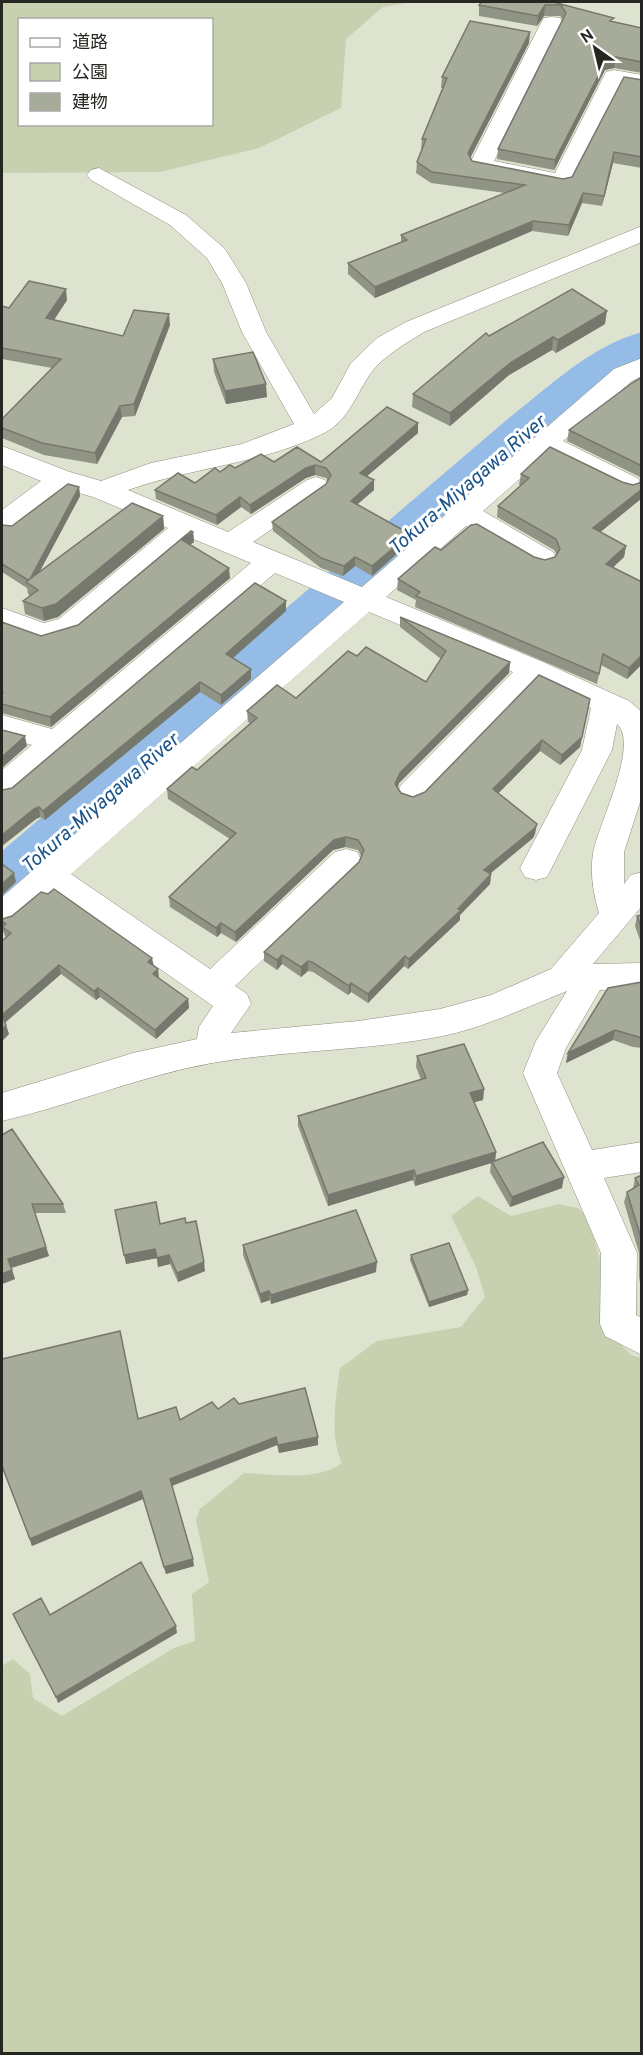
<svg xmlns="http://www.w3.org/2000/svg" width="643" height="2055" font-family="Overpass,'Noto Sans JP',sans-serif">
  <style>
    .green { fill: #c7d1af; fill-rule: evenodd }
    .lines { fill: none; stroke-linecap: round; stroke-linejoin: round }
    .river { fill: #94bce7; fill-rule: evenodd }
    .minor-casing { stroke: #8b907f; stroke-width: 1 }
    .minor { fill: #fff; fill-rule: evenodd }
    .wall { fill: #909484 }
    .shaded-wall { fill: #75786c }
    .building { fill: #a7ac9a; stroke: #75786c; stroke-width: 1.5 }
    .labels { text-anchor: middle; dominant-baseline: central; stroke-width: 6; stroke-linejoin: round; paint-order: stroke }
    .water-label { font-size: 20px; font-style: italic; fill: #195387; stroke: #fff }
  </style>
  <rect width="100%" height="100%" fill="#dee3d0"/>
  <path class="green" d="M2,2h410l-29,5 -37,32 -5,69 -82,40 -99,24 -155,1 -3,-1zM20,20h192v104h-192z
    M478,1196l33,20 48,-12 19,4 10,10 19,65v47l24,25 10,3v695h-639v-387l11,-7 17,15 3,24 29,18 112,-68 21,-7 -3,-47 17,-12 -13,-62 4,-11 44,-36c30,1 72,9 98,-10 -13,-28 -6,-65 -2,-95l37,-27 84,-14 24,-30 -9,-30 -25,-51z"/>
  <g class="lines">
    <path class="river" d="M642,332v41l-90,70 -525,468 -25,7v-67l508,-434c41,-32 81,-71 132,-85z"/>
    <g class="minor-casing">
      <path id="minor" d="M552,17l8,1 3,5 -69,138 61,12 51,-101 8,-2 28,5v14l-21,-4 -51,101 -8,2 -90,-18 -3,-5 72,-142 3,-5z
        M99,168l87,47 39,34 21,34 20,49 48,82 18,-16 19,-35 26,-25 29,-16 236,-96v16l-218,90c-19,12 -41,24 -54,42 -14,21 -21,45 -44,58 -62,32 -134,35 -198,58l100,42 79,-52 9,-3 9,3 4,6 -4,6 -72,50 109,45 252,-218 28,-11v18l-10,5 -69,60 76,38v12l-9,3 -9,-3 -74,-36 -64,56 70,41 4,7 -4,7 -10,3 -10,-3 -67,-40 -80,71 157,65 86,39 13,11v84l-18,56v32l7,-9 11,-3v34l-49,58 49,-1v26l-42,1 -34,58 -9,25 35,77 50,-8v30l-38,6 33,75 -1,62 6,3v37l-37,-19 -5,-12 1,-71 -78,-180 13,-32 31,-50c-43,17 -83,37 -129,46 -74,14 -151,13 -226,26 -72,13 -140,42 -210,58v-28l131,-40 64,-14 2,-12 14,-21 -163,-114 -37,32 -11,3v-30l342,-295 -69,-29 -262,222 -11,3v-28l30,-25 -30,-8v-22l50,14 199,-166 -60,-25 -112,95 -36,11 -41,-15v-21l42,15 15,-4 109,-91 -75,-31 -28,-8 -53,41 -10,2v-22l39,-29 -39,-16v-19l68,26 31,9 50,-18 91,-19 52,-20 -52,-92 -20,-49 -15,-25 -37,-33 -79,-45 -4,-5 4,-5zM369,612l144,60 -112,113 -4,8 4,8 11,4 11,-4 114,-118 54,25 -9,42 -62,118 5,9 11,3 11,-3 65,-127 5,-26c23,20 -19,101 -24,129 -3,20 0,40 6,60l-48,56 -60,26 -51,14 -82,12 -127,12 20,-29 -4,-10 -12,-8 122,-116 5,-9 -5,-9 -11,-3 -11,3 -125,117 -139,-95z"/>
    </g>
    <use href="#minor" class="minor"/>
  </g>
  <path class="wall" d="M553,2l60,20 29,6v45l-28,-5 -9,2 -51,100 -57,-11 1,-10 65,-129 -3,-4h-16l-7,10 -58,-10v-11z
    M529,43l-59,115 2,3 91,18 9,-2 70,-97v88l-29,-5 -11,43 -20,-3 -14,33 -36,-5 -157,67 -27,-24v-11l53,-21v-7l104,-42 -74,-10 -15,-10 1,-11 5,-12 -1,-1 1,-10 21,-51h-2l1,-11z
    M67,300l-13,20 69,16 47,-11 -35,91 -13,1 -25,47 -53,-9 -42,-17v-19l50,-51 -50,-9v-53l7,2z
    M605,324l-49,29 -4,-3 -43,25 -59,51 -38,-19 1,-13 76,-58z
    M213,359l54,38 -41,7 -12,-32z
    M642,377v121l-42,34 26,14 -2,11 -11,10 29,15v82l-15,15 -26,-14 -4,19 -182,-77 1,-7 -19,-10 1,-11 43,-29 93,7 11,3 10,-3 2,-2 -3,-5 -57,-33 1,-11 23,-21h-2l2,-11 101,8 11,3 7,-2v-6l-73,-36 2,-11z
    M418,433l-51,43 7,14 -17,14 53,30 -1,9 -37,33 -17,-10 -12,10 -22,-8 -48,-37 -1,-9 54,-38 2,-3 -2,-3 -11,-3 -9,3 -55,36 -10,-7 -24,18 -61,-26 -1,-9 40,-7 25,-11 54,-10h47z
    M79,487l1,9 -40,75 123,-55 1,13 -106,88 -14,4 -19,-7 -2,-13 7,-5 -2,-2 -1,-6 -25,-16v-47l10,1z
    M193,532l1,10 -4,3 40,33 -179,149 -49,-14v-91l39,14 37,-11z
    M286,611l-53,47 18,21 -30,26 -21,-13 -155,128 -5,-3 -4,2 -34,27v-56l10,-2z
    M400,617l110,45 -1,11 -110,110 -1,5 3,5 12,4 12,-5 165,-93 -10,48 -20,18 -20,-14 -42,42 37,41 -2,4 -43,36h1l-1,10 -30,31v5l-52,49 -4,-3 -36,37 -17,-11 -3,3 -35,-23 -5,-1 -7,6 -19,-13 -5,6 -13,-9v-9l95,-90 2,-6 -3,-6 -13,-3 -12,3 -97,92 -15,-9 -4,4 -47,-30 -1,-10 61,-58 -62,-40 -1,-10 30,-19 53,-47 -2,-1 -1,-11 49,-13 61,-42 69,26 15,-23 -41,-32z
    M642,915v31l-7,-20 2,-10z
    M2,919l151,47 6,13 29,20 1,9 -33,31 -56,-42 -4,3 -35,-26 -56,49 4,11 -7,7v-100l4,-4 -1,-1 -3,-7z
    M642,982v66l-9,-1 -20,-7 -47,23 2,-10z
    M417,1056l67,33 -1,11 -9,2 22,50 -1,8 67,28 -52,19 -20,-35 1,-9 -76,23 -2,-6 -85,26 -30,-80v-10l123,-36 -5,-13z
    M2,1135l61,69 3,9h-31l14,43 -38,12 4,11 -13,5z
    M642,1175v119l-3,-17v-24l-15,-51 3,-10 6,-3 2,-11z
    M186,1223l19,48 -27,11 -8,-18 -12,3 -1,-9 -31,6 34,-40z
    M243,1245l133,27 -105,32 -1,-4 -9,3 -18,-48z
    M411,1255l57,35 -1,5 -38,12 -19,-47z
    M2,1351l1,7 135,61 42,1 59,-16 79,41 -39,8 -2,-8 -105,41 22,80 -28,8 -23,-75 -111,47 -30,-80z"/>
  <path class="shaded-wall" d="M545,5l-1,11 -7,10 1,-10z
    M530,32l-1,11 -62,121 1,-11z
    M616,57l-2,11 -9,2 -51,100 1,-10 52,-101z
    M614,152l-1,11 -11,43 2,-10z
    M583,193l-1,10 -14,33 1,-11z
    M533,221l-1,10 -157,67v-11z
    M66,289l1,11 -19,29 -2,-11z
    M607,311l-2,13 -49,29 2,-13z
    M169,314l1,11 -35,91 -1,-12z
    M553,337l-1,13 -43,25 -59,51v-13l60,-50z
    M266,384l1,13 -41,7 -1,-13z
    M120,406l2,11 -25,47 -2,-11z
    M418,423v10l-58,49v-9z
    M315,465v10l-9,3 -55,36 -1,-9 56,-37z
    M374,480v10l-23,20v-9z
    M79,487l1,9 -48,90 -3,-5z
    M642,489v9l-50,41 1,-11z
    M240,497l1,10 -24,18 -1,-10z
    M163,516l1,13 -106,88 -14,4 -2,-13z
    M193,532l1,10 -11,8 -1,-10z
    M410,534l-1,9 -37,33v-10z
    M626,546l-2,11 -19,18 1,-11z
    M355,557v9l-12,10 1,-10z
    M229,568l1,10 -179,149 -1,-10z
    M286,601v10l-60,53v-10z
    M642,655v9l-15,15 2,-11z
    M510,662l-1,11 -110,110 -4,11v-10l5,-11z
    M251,669v10l-30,26v-10z
    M200,682v10l-155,128 -2,-9z
    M590,699l-10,48 -20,18 2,-10z
    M25,736l2,10 -25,22v-11z
    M542,740l-2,11 -48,49 1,-11z
    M39,807l1,10 -4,2 -34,27v-11l32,-26z
    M537,824l-2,10 -2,4 -51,42 2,-10z
    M346,837l-1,10 -12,3 -97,92 -1,-10 99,-92z
    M14,873l2,9 -14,13v-11z
    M491,874l-1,10 -30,31v5l-52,49 1,-10z
    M221,923v10l-4,4 -1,-9z
    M282,955v9l-5,6v-10z
    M405,956l-1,10 -36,37v-9z
    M152,958l2,9 -6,-5z
    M308,961v10l-7,6v-10z
    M59,965l2,9 -58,50 -1,-9z
    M158,969l1,9 -5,5 -1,-9z
    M351,983v9l-3,3 1,-9z
    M98,988l2,9 -4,3 -2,-9z
    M188,999l1,9 -33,31 -1,-9z
    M6,1025l3,9 -7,7v-11z
    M615,1030l-2,10 -47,23 2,-10z
    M484,1089l-1,11 -15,4 2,-11z
    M496,1152l-1,10 -80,24 1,-10z
    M414,1170l-1,10 -85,26v-11z
    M564,1177l-2,11 -52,19 2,-10z
    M46,1247l3,9 -38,12 -3,-9z
    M155,1249l2,9 -31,6 -2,-9z
    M169,1255l1,9 -12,3 -1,-9z
    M204,1262l1,9 -27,11 -1,-9z
    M377,1262l-1,10 -105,32v-9z
    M12,1270l3,9 -13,5v-10z
    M468,1290l-1,5 -38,12v-5z
    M269,1291l1,9 -9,3 -1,-9z
    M276,1437l1,8 -106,41 -1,-7z
    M318,1437v8l-39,8 -1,-8z
    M141,1491l2,8 -111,47 -2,-7z
    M193,1559l1,7 -28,8 -2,-7z
    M176,1626l1,7 -119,70 -2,-6z"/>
  <path class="building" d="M482,2h71l61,16 -4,3 32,7v34l-26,-5 -9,2 -52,101 -57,-11 68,-136 -5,-8h-16l-7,11 -59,-11z
    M470,21l60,11 -62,121 4,8 91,18 9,-2 52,-100 18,3v77l-28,-5 -10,44 -21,-3 -14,32 -36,-4 -158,66 -27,-24 59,-23 -6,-5 124,-50 -93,-13 -15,-10 9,-23h-4l25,-61 -5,-1z
    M29,281l37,8 -20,29 77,18 11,-26 35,4 -35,90 -14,2 -25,47 -53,-10 -40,-15v-9l59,-60 -59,-11v-42l7,2z
    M572,289l35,22 -49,29 -5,-3 -43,26 -60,50 -37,-19 73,-61 3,3z
    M253,352l13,32 -41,7 -12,-32z
    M642,377v89l-73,-36 63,-47z
    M387,407l31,16 -58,50 14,7 -23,21 59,33 -38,32 -17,-9 -11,9 -23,-8 -49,-36 54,-38 5,-9 -5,-7 -11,-3 -9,3 -56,37 -10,-8 -24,18 -61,-25 23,-17 17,10 20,-15 5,4 10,-7 5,3 26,-14 13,8 23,-15 24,15z
    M550,447l72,35 11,3 9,-3v7l-49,39 33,18 -20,18 36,18v73l-13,13 -26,-14 -4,20 -183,-78 4,-4 -22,-13 37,-32 6,3 30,-25 6,-1 57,33 11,3 10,-3 5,-8 -4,-10 -58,-33 31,-28 -8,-4z
    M68,484l11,3 -49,92 -2,1 -26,-16v-39l10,1z
    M132,503l31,13 -107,88 -14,4 -19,-7 15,-11 -12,-8z
    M191,531l2,1 -11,8 47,28 -179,149 -48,-13v-10l1,-1 -1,-2v-69l39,14 37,-11z
    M255,583l31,18 -60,53 25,15 -30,26 -21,-13 -157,129 -4,-4 -5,2 -32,26v-45l10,-2z
    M400,617l110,45 -110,111 -5,11 6,9 12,4 12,-5 114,-117 51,24 -8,38 -20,18 -20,-15 -49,49 44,35 -2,4 -51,42 7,4 -33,35 3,1 -52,49 -4,-3 -37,38 -17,-11 -2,3 -37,-24 -4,-1 -7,6 -19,-12 -5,5 -13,-8 95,-90 5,-12 -6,-10 -12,-3 -12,3 -99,92 -14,-9 -5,5 -47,-31 67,-64 -69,-44 25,-22 5,3 60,-52 -10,-7 30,-26 19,13 52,-47 9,5 9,-9 60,35 20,-31z
    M2,730l23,6 -23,21z
    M2,864l12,9 -12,11z
    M54,889l98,69 -4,4 10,7 -5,5 35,25 -33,31 -57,-42 -4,3 -35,-26 -57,50v-74l9,-8 -9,-6 4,-3 -4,-3v-2l10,-3 29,-24 7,2z
    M642,915v14l-5,-13z
    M642,982v56l-27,-8 -47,23 40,-65z
    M2,1016l4,9 -4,5z
    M464,1044l20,45 -14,4 26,59 -80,24 -2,-6 -86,25 -30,-79 128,-38 -9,-22z
    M12,1129l51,75h-31l14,43 -38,12 4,11 -10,4v-139z
    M543,1142l21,35 -52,20 -20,-35z
    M642,1175v66l-15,-49 12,-7 -4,-7z
    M156,1202l4,22 25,-6 1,5 10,-2 8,41 -27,11 -8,-18 -12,3 -2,-9 -31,6 -9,-45z
    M356,1210l21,52 -106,33 -2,-4 -9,3 -17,-49z
    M449,1243l19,47 -39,12 -18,-47z
    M120,1331l18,88 38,-12 4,13 32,-18 6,7 16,-11 5,6 66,-16 13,49 -40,8 -2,-8 -106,42 23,80 -29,8 -23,-76 -111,48 -28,-73v-109v2z
    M141,1562l35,64 -120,71 -43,-83 28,-16 9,17z"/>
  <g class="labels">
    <g class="water-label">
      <text transform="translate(468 486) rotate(-41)">Tokura-Miyagawa River</text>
      <text transform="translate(101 804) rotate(-41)">Tokura-Miyagawa River</text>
    </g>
  </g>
  <rect width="643" height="2055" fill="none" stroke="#252720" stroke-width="6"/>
  <rect x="18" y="18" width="195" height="108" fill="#ffffff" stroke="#a8a9a6" stroke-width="1.5"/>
  <rect x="30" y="38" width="30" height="9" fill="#ffffff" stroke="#a8a9a6" stroke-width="1.5"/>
  <text x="72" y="48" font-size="18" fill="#252720">道路</text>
  <rect x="30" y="63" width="30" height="18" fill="#c7d1af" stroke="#a8a9a6" stroke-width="1.5"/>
  <text x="72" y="78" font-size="18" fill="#252720">公園</text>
  <rect x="30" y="93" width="30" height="18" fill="#a7ac9a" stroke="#a8a9a6" stroke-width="1.5"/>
  <text x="72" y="108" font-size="18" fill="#252720">建物</text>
  <g transform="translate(595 48) rotate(326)" stroke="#ffffff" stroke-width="4.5" paint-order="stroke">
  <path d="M0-4.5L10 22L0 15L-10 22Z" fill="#252720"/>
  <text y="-9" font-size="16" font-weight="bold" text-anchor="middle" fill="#252720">N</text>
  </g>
</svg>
